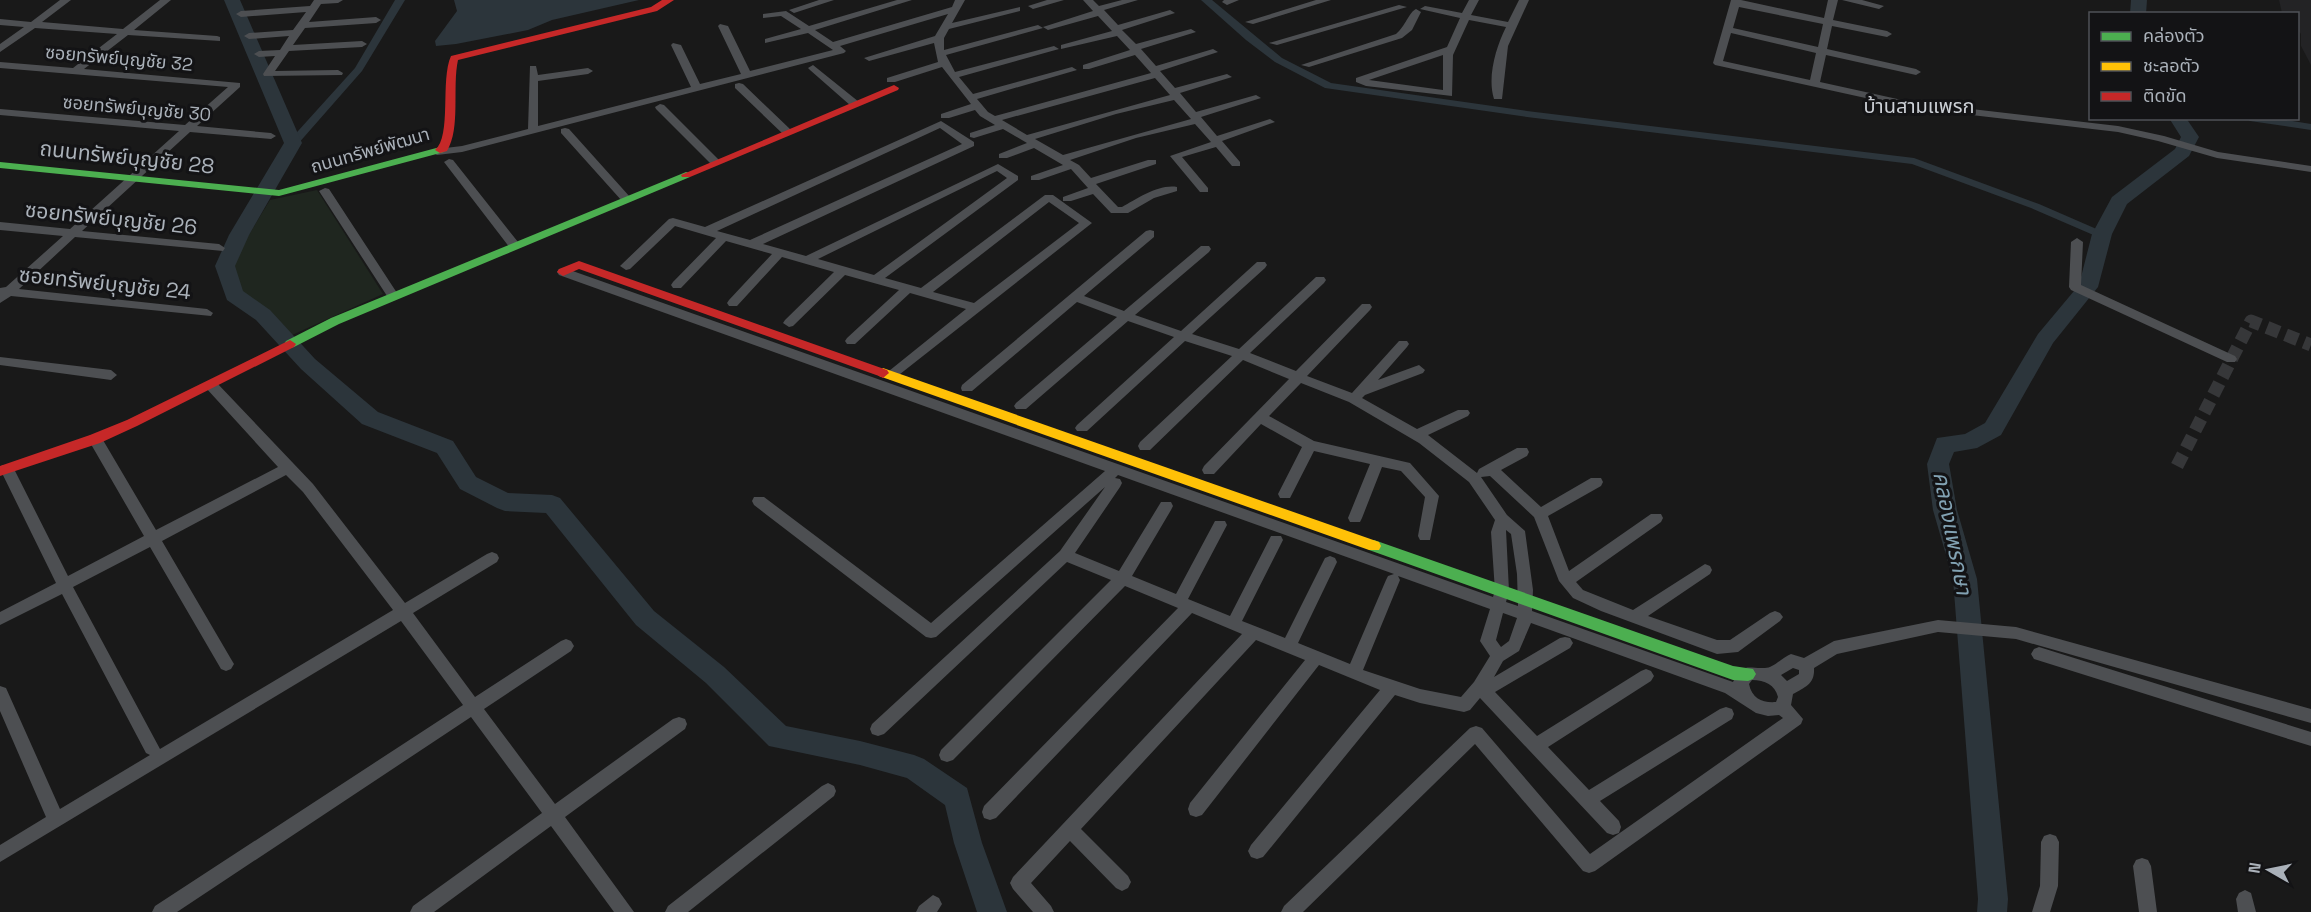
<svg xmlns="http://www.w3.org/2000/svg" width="2311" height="912" font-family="'Space Grotesk','Noto Sans Thai',sans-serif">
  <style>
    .built { fill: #232325 }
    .green { fill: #1f261f }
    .water { fill: #2c353b }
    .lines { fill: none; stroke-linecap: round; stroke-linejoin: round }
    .canal { fill: #2c353b; fill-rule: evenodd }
    .river { fill: #2c353b; fill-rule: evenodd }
    .street-tunnel { stroke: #363739; stroke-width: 13; stroke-dasharray: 13 7; stroke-linecap: butt }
    .street { fill: #4d4f52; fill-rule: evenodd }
    .fast { fill: #4caf50; fill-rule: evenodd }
    .slow { fill: #ffc107; fill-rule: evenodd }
    .jam { fill: #c62828; fill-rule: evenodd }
    .labels { text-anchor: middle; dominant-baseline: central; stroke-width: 6; stroke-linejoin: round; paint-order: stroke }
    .far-street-label { font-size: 18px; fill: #aab1b9; stroke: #131315 }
    .far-quarter-label { font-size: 20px; fill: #cbcfd5; stroke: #131315 }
    .street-label { font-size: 21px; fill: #aab1b9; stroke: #131315 }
    .water-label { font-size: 22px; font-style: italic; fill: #82a2b3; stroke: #131315 }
  </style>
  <rect width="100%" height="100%" fill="#191919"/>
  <path class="built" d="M2279,0h32v65l-10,-19v-12l-3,-4v-16l-16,-1z"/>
  <path class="green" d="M317,190l66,104 -91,41 -50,-43 -10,-21 10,-25 28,-46z"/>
  <path class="water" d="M454,0h185l-87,20 -24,10 -72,14 -20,2 -1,-5 22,-30z"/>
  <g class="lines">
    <path class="canal" d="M395,0h10l-43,71 -65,74h-8v-4l66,-73z
      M1201,0h11l70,58 49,25 196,28 387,47 125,46 69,30 -6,4 -4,-1 -67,-29 -119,-44 -385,-47 -202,-29 -50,-26 -29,-22z
      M2245,118h29l37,6v6l-61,-9z"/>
    <path class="river" d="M224,0h16l62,143 -53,92 -14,31 8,25 27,19 45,49 63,53 75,29 23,36 32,16 44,2 8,3 94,113 70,56 62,59 74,15 54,14 10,4 43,29 15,55 25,69h-30l-23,-69 -9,-38 -38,-27 -47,-13 -91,-19 -63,-63 -70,-58 -90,-112 -41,-2 -8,-3 -37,-19 -23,-36 -75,-29 -61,-55 -45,-49 -29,-20 -12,-34 14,-31 55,-92z
      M2131,0h16l-1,14h-16z
      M2169,118h17l13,19 -10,19 -62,48 -15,30 -14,53 -45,56 -52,92 -24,13 -23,4 -5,12 8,46 20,69 31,320 -1,13h-30l1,-13 -25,-320 -20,-69 -6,-46 10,-26 28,-4 20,-11 53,-89 41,-49 13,-51 20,-37 63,-48 6,-12z"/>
    <path class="street-tunnel" d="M2177,466l74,-145 60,24"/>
    <path class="street" d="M60,0h11l-29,22 81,7 37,-29h11l-37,30 83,6 3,1v4l-92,-6 -44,34 156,14v4l-43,39 74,7 5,3 -5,3 -81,-7 -108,99 137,13 6,4 -2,3 -148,-14 -56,52 188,20 6,4 -2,3 -200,-20 -11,7v-15l6,-1 57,-51 -63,-6v-8l70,7 109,-98 -179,-16v-6l185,16 43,-38 -228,-19v-6l73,6 44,-34 -82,-6 -35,24v-8l24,-17 -24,-2v-6l31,3z
      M314,0h29l-5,3 -17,1 -12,18 67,-5 5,3 -5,3 -71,5 -12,17 69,-4 5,3 -5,3 -73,4 -14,20 63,-1 5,3 -1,2 -78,1 -1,-2 12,-18 -16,1 -5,-3 5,-3 21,-1 9,-14 -40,3 -5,-3 5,-3 44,-3 13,-18 -65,5 -5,-3 5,-3 69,-5z
      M819,0h15l-40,13 -5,-3z
      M897,0h15l-97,30 18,12 119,-35 3,-7h10l-13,23 68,-16v4l-71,18 -5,9v12l94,-25 5,3 -97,27 9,17 99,-26 5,3 -100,28 14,17 99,-27 5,3 -100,29 11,13 7,4 156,-43 -16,-18 -46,14h-6v-4l47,-15 -13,-14 -56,13v-4l51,-14 -14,-15 -50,14 -5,-3 50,-16 -10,-11h10l6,6 23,-6h16l-34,10 14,15 52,-15 5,3 -53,17 14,14 55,-15 5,3 -55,17 15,17 57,-17 5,3 -58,19 15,17 52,-14 5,3 -52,16 16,19 60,-17 5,3 -60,19 16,19 53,-17 5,3 -53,19 18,21v4h-8l-16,-19 -34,10 26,31v4h-8l-30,-36 41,-14 -16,-18 -59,14 -66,22 9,5 12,13 57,-18h8v4l-60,20 22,23h4c15,-8 36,-23 55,-20v4l-23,7 -26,15h-17l-18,-19 -22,7h-8v-4l25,-9 -17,-19 -32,11h-8v-4l32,-11 -29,-17 -27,10h-8v-4l28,-11 -24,-14 -29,9 -4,-1v-4l25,-8 -15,-9 -5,-6 -26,8h-8v-4l30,-10 -29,-37 -47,15h-8v-4l51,-16 -4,-19 -65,18 -5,-3 71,-22 13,-22 -108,32 6,5 -2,2 -382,99 -25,3 -5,-3 5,-3 25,-3 66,-17 2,-63h6l2,9 50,-7 5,3 -5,3 -50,7v45l153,-39 -20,-42 2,-2 8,2 19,39 41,-10 -23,-48 2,-2 8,2 22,45 83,-21 -25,-17 -43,10v-4l36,-10 -20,-13 -18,2v-4l23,-3 23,15zM1155,78l15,17 -143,40 -25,-15zM1174,100l17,19 -128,36 -28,-16 81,-25z
      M1047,0h17l-31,9 -5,-3z
      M1224,0h15l-12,5 -5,-3z
      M1316,0h15l-78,24 -8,-2z
      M1469,0h10l-8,15 37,7 11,-22h10l-21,46 -6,53h-8c-7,-22 2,-52 12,-72l-37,-7 -16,35 -1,41 -86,-10 -10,-4v-4l91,-31 13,-29 -40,-9 5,-3 37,7zM1443,55v35l-74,-10z
      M1731,0h10l83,18 4,-18h10l-5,20 54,11 5,3 -5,3 -55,-11 -5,23 89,20 5,3 -5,3 -90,-20 -6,27 91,20 207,24 46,10 54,16 93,14v6l-94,-14 -59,-17 -40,-9 -207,-24 -196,-43 -2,-2zM1739,7l84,17 -5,23 -85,-19zM1731,33l85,20 -6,27 -87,-19z
      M1842,0h20l22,6 -5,3z
      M1399,5l8,2 -130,38 -8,-2z
      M1416,9l5,3 -9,18 -10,8 -93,29 -8,-2 95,-31c9,-7 13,-22 20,-25z
      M813,65l46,37v4h-8l-41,-36 -2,-2z
      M739,83l4,1 48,46v4h-8l-48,-46v-4z
      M660,104l4,1 55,55v4h-8l-55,-55 -1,-2z
      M941,121l33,21v4l-211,98 43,12 192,-92 20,12v4l-133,98 36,10 124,-93h8l39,28 -197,155 -5,2 -6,-5 82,-66 -56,-16 -55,51h-8l-2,-3 2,-3 52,-48 -54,-15 -52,51 -4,1 -6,-4 2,-3 49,-48 -52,-15 -45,49h-8l-2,-3 2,-3 43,-46 -46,-13 -45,47h-8l-2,-3 2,-3 43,-44 -41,-12 -45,43 -4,1 -6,-4 49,-47 4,-1 32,9zM940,128l22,16 -212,96 -33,-9zM997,171l10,7 -133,97 -56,-16zM1049,202l30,21 -105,80 -41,-11z
      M565,128l4,1 61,68v4h-8l-61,-68v-4z
      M449,159l4,1 65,82 2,3 -2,3h-8l-66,-86z
      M325,188l4,1 68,104 2,3 -2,3h-8l-70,-108z
      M1150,230l4,1v6l-70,59 40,15 77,-65h8l2,3 -2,3 -74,63 46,16 76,-69h8l2,3 -2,3 -73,66 47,15 77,-72h8l2,3 -2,3 -74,70 46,18 66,-67h8l2,3 -2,3 -63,66 45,17 47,-52h8l2,3 -2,3 -29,33 41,-15 6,5 -2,3 -58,22 -3,3 55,31 41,-19h10l2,3 -2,3 -40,19 49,38 2,-4 38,-21h10l2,4 -2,4 -26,14 40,37 50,-29h10l2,4 -2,4 -53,30 21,55 82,-57h10l2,4 -2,4 -85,60 7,8 50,20 72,-46 5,2 2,4 -2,4 -62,42 69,24h13l40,-27 5,-2 5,2 3,4 -3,4 -42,31 -21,2 -116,-43 -28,-13 -14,-17 -25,-64 -44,-41 -9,1 26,38 18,16 8,59 -1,21 201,71c10,-20 15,-13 32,-14 8,0 18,-11 26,-14l13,4 30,-17 104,-21 78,7 295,82v14l-295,-84 -78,-7 -101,22 -23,14c1,16 -9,19 -21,26l-2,11 12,14 -2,5 -206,147 -6,2 -6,-2 -108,-127 -172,168h-22l3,-6 186,-178 6,-2 6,2 108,126 193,-136 -4,-3 -11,1 -12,-3 -31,-20 -194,-70 -12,28 -16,10 -9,16 66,-39 5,-1 5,1 3,5 -3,5 -75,44 42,44 104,-65 5,-2 5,2 3,5 -3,5 -103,66 41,43 131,-81 6,-2 6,2 2,5 -2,5 -132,82 19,20 2,6 -2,6 -6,2 -6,-2 -127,-135 -10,12 -6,2 -44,-9 -25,-8 -132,162 -6,2 -6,-2 -3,-6 3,-6 129,-155 -61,-25 -117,150 -6,2 -6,-2 -2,-6 2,-6 115,-143 -49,-20 -175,189 47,47 3,6 -3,6 -6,3 -6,-3 -46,-47 -39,42 20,23 3,6h-21l-20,-23 -3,-6 3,-6 229,-243 -50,-21 -196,205 -6,2 -6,-2 -2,-6 2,-6 194,-198 -53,-22 -172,174 -6,2 -6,-2 -2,-5 2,-5 170,-170 -44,-18 -183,172 -6,2 -6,-2 -2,-5 2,-5 188,-173 45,-64 -169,150 -5,1 -5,-1 -172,-132 -2,-4 2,-4h10l167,126 174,-152 -546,-196 -2,-3 2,-3h8l926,328 2,-6 -4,-59 4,-12 -26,-38 -50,-39 -70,-41 -48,-19 -32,33 45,25 96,22 29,33 -9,44h-10l-2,-4 7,-39 -24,-26 -19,-4 -20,51 -2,4h-10l-2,-4 22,-54 -56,-13 -24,47h-10l-2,-4 24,-47 -41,-23 -47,50h-10l-2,-4 2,-4 85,-87 -46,-19 -93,90h-10l-2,-4 2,-4 92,-86 -47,-15 -98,90h-10l-2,-3 2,-3 97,-88 -46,-16 -102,88h-10l-2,-3 2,-3 101,-86 -40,-15 -105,89h-10l-1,-3 1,-3 184,-154zM1118,475l276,99 -6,2 -2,4 -36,84 -52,-21 39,-81 -2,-4 -5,-2 -5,2 -40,80 -43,-17 41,-81 -2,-4h-10l-41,80 -42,-17 39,-74 -2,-4h-10l-39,73 -44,-18 39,-66 2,-4 -2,-4h-10l-42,69 -44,-18 45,-66 2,-4 -2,-4 -5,-1zM1506,530l5,4 6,40 1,32 -12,-4 3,-11zM1398,576l92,33 -10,32 10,15 -16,26 -13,15 -41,-8 -57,-19 37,-90zM1503,613l14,5 -8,23 -8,6 -5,-7zM1793,668l6,2v4l-12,7 -6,-6zM1752,680c13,0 23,5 26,17l-2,5c-13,1 -24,-3 -27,-18z
      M2077,238l6,4 -2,43 154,71 2,3 -2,3h-8l-156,-72 -2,-3 2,-45z
      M0,357l111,13 6,5 -6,5 -111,-15z
      M211,380l5,2 97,102 92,119 82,-49 5,-2 5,2 2,4 -2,4 -84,51 62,84 86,-56 5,-2 5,2 3,5 -3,5 -87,58 71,95 118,-85 6,-2 6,2 2,5 -2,5 -120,88 69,95h-20l-63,-86 -117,86h-24l3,-6 129,-93 -71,-96 -294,195h-25l3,-6 308,-201 -62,-84 -401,241v-17l46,-28 -46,-106v-25l6,2 54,121 90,-54 -4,-2 -84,-159 -62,31v-13l56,-29 -56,-114 2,-4h10l56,111 76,-40 -56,-97 2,-4h10l56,95 122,-63 -72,-79 -1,-3 1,-3zM286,475l17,17 90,118 -233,139 -87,-162 77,-40 71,122 5,2 5,-2 3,-5 -3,-5 -69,-118z
      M2039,647l272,85v14l-277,-87 -3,-5 3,-5z
      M828,783l6,3 2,5 -2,5 -146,116h-23l3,-6 154,-120z
      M2050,834l6,2 3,6 -1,44 -8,26h-18l8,-26 1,-44 3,-6z
      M2142,858l6,2 3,6 6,46h-18l-6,-46 3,-6z
      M2245,890l6,3 5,19h-18l-2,-13 3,-6z
      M933,895l6,3 3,6 -5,8h-21l3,-6z"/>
    <path class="fast" d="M440,147l5,3 -1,2 -165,44 -279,-28v-6l279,28z
      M686,172l4,1v4l-351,147 -45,23 -4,1 -6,-4 2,-3 45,-23z
      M1374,540l359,126 20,3 3,5 -3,5 -5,2 -15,-1 -364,-130 -2,-4 2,-4z"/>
    <path class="slow" d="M883,368l496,174 2,4 -2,4h-10l-490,-174 -2,-3z"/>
    <path class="jam" d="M662,0h12l-17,11 -199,49c-6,27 3,68 -11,91l-7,2 -5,-3c17,-14 5,-70 16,-94l200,-49z
      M894,85l5,3 -1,2 -208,87h-8l-1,-2z
      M579,261l308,109 2,3 -6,5 -4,-2 -300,-107 -16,7 -6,-4 2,-3z
      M290,340l6,4 -2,3 -157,79 -37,17 -100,33v-10l90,-31 37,-15z"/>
  </g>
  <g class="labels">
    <g class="far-street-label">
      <text transform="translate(119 58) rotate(5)">ซอยทรัพย์บุญชัย 32</text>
      <text transform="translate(137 108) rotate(5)">ซอยทรัพย์บุญชัย 30</text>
      <text transform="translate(370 150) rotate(-16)">ถนนทรัพย์พัฒนา</text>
    </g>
    <g class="far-quarter-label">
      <text x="1919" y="106">บ้านสามแพรก</text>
    </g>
    <g class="street-label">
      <text transform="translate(127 157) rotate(6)">ถนนทรัพย์บุญชัย 28</text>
      <text transform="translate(111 218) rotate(6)">ซอยทรัพย์บุญชัย 26</text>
      <text transform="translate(105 283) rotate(6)">ซอยทรัพย์บุญชัย 24</text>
    </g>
    <g class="water-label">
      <text transform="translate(1953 533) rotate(79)">คลองแพรกษา</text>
    </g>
  </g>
  <rect x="2089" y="12" width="210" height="108" fill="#131315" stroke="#4f5257" stroke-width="1.5"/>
  <rect x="2101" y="32" width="30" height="9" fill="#4caf50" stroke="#4f5257" stroke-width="1.5"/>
  <text x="2143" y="42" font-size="18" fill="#aab1b9">คล่องตัว</text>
  <rect x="2101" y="62" width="30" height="9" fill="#ffc107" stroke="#4f5257" stroke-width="1.5"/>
  <text x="2143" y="72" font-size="18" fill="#aab1b9">ชะลอตัว</text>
  <rect x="2101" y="92" width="30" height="9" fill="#c62828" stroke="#4f5257" stroke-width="1.5"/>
  <text x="2143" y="102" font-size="18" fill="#aab1b9">ติดขัด</text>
  <g transform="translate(2269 870) rotate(279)" stroke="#131315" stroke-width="4.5" paint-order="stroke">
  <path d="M0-4.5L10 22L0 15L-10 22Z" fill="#aab1b9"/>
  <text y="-9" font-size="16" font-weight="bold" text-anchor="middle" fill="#aab1b9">N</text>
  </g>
</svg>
